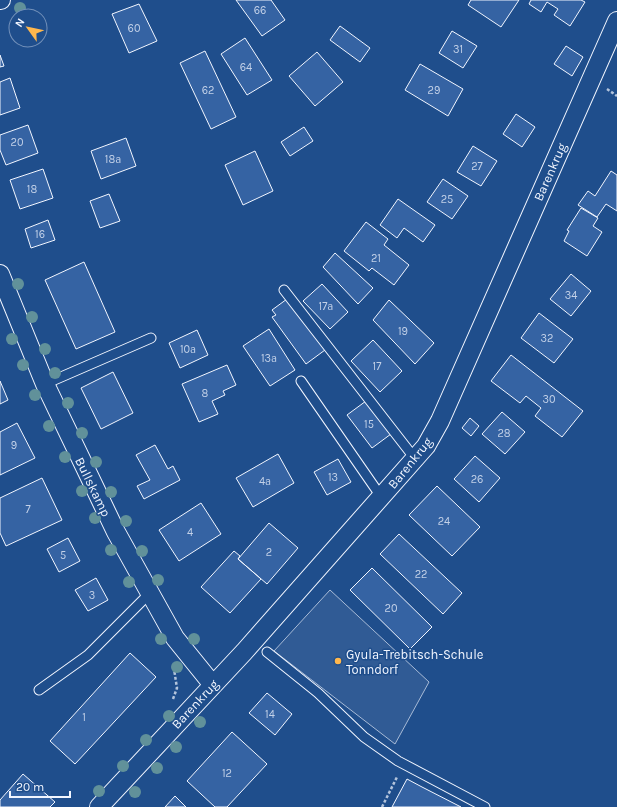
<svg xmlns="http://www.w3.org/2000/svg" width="617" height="807" font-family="Karla,sans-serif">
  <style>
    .parking { fill: #305b95; stroke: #a8bbd7 }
    .building { fill: #3563a3; stroke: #f2f6ff }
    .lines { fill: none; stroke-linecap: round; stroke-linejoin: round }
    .lane-casing { stroke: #f2f6ff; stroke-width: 11 }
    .street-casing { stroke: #f2f6ff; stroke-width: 20 }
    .path { stroke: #b3c4dc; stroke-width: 2.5; stroke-dasharray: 3 2; stroke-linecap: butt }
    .lane { stroke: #1f4e8c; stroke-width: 9 }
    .street { stroke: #1f4e8c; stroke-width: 18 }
    .tree { fill: #61919a }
    .poi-dot { fill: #ffb74d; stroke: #1f4e8c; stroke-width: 1.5 }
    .labels { text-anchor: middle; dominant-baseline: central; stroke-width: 3; stroke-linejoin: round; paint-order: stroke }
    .number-label { font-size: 11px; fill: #c3d1e8 }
    .street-label { font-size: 13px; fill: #f2f6ff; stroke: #1f4e8c }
    .poi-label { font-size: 13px; fill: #f2f6ff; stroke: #1f4e8c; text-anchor: start }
  </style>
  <rect width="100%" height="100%" fill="#1f4e8c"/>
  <path class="parking" d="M330,590l99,92 -34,62 -121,-93z"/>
  <path class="building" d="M236,0h35l14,20 -23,16z
    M471,0h48l-18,27 -33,-22z
    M531,0h50l4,2 -15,24 -16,-11 4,-6 -11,-7 -6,10 -12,-8z
    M139,4l18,37 -28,12 -17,-39z
    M340,26l30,22 -10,14 -30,-22z
    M452,31l25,15 -14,22 -24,-15z
    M245,38l27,42 -25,15 -26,-41z
    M566,46l17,11 -11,19 -18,-12z
    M205,51l31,66 -25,12 -31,-66z
    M317,52l26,30 -28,24 -26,-30z
    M0,55l4,11 -4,1z
    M420,64l43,25 -15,27 -43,-26z
    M10,78l10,30 -20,7v-33z
    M516,114l19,13 -13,20 -19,-13z
    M28,125l10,28 -32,12 -6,-15v-15z
    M304,127l9,14 -23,15 -9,-14z
    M126,138l10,28 -35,13 -10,-28z
    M473,146l24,15 -16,25 -24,-14z
    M255,151l18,40 -30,14 -18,-40z
    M43,169l10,29 -33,11 -10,-29z
    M611,171l6,4v36l-11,-7 -9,13 -19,-12 10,-14 7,5z
    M443,179l25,17 -16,23 -25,-17z
    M109,194l11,27 -20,7 -10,-27z
    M398,199l37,26 -12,17 -19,-14 -7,10 -17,-13z
    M581,208l17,10 -5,8 9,6 -15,24 -23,-15 5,-10 -2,-1z
    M48,220l7,20 -24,8 -6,-19z
    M366,222l22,17 -4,6 25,20 -15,20 -22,-17 -3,3 -25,-20z
    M335,253l38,35 -15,16 -35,-37z
    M84,262l31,70 -39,17 -31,-69z
    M571,274l20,17 -20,25 -21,-17z
    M322,284l26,28 -18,17 -27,-28z
    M287,299l38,51 -19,14 -34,-47 4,-2 -4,-5z
    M389,300l45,43 -19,21 -42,-44z
    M539,313l34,26 -19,24 -33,-25z
    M269,329l26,41 -25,16 -27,-40z
    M197,330l11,25 -28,13 -11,-25z
    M373,340l29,31 -22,21 -29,-31z
    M511,355l72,56 -21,26 -27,-21 6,-8 -15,-12 -6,7 -29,-22z
    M227,365l9,20 -13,6 2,4 -13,6 6,13 -19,8 -17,-38z
    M113,372l20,41 -32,16 -20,-41z
    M0,381l8,19 -8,4z
    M366,401l25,33 -19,14 -25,-33z
    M502,412l23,20 -20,22 -23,-20z
    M470,418l9,8 -8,10 -9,-8z
    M17,423l18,35 -35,17v-43z
    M155,445l13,24 5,-3 7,14 -36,19 -7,-13 13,-6 -14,-25z
    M278,454l16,29 -41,24 -17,-29z
    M475,456l25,22 -21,24 -25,-23z
    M338,459l13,23 -24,13 -13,-23z
    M42,478l20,42 -56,26 -6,-13v-35z
    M437,486l43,41 -28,29 -43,-41z
    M201,503l20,31 -42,27 -20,-31z
    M269,523l29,25 -31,36 -29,-25z
    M399,534l63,59 -19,21 -63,-60z
    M68,538l12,23 -21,11 -12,-23z
    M234,551l6,5 -2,3 23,20 -31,34 -29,-26z
    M372,568l60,59 -22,22 -60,-59z
    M96,578l12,22 -20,11 -13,-21z
    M130,653l26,24 -81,87 -25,-23z
    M267,693l25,21 -17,21 -26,-22z
    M232,732l35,32 -40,43h-12l-28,-26z
    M23,774l32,28 -5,5h-50v-7z
    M407,779l15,8 39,20h-69z
    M175,796l11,11h-21z"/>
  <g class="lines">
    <g class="lane-casing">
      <path id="lane" d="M284,290l132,170
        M301,381l81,117
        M45,384l106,-46
        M267,652l51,41 46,44 34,24 87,46
        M39,690l49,-35 61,-61"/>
    </g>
    <g class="street-casing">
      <path id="street" d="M0,0h1
        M0,274l45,110 71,148 59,106 38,47
        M99,807l145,-155 182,-206 14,-25 177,-400"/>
    </g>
    <path class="path" d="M607,89l10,7
      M173,699l4,-11 -3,-19
      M382,807l15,-30"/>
    <use href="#lane" class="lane"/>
    <use href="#street" class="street"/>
  </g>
  <g class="tree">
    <circle cx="20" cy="8" r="6"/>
    <circle cx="18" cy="284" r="6"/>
    <circle cx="32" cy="317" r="6"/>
    <circle cx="12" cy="339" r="6"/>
    <circle cx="45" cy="349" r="6"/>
    <circle cx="23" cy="365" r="6"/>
    <circle cx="55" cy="373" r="6"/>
    <circle cx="35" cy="395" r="6"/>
    <circle cx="68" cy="403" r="6"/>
    <circle cx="49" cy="426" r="6"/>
    <circle cx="82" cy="433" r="6"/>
    <circle cx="65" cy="457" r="6"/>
    <circle cx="96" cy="462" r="6"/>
    <circle cx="82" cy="491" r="6"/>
    <circle cx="111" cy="492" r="6"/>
    <circle cx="95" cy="518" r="6"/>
    <circle cx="126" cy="521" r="6"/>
    <circle cx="111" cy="550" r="6"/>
    <circle cx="142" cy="551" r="6"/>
    <circle cx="158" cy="580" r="6"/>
    <circle cx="129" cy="582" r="6"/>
    <circle cx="161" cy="639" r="6"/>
    <circle cx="194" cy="639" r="6"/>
    <circle cx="177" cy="667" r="6"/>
    <circle cx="169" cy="716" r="6"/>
    <circle cx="200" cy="722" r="6"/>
    <circle cx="146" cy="740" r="6"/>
    <circle cx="176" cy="747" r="6"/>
    <circle cx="123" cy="766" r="6"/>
    <circle cx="157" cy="768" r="6"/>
    <circle cx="99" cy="791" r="6"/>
    <circle cx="135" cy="792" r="6"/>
  </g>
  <circle class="poi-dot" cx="338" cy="661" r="4"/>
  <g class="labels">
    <g class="number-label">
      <text x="260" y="10">66</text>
      <text x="134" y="28">60</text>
      <text x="458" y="49">31</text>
      <text x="246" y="67">64</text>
      <text x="208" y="90">62</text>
      <text x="434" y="90">29</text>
      <text x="17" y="142">20</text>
      <text x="113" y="159">18a</text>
      <text x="477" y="166">27</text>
      <text x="32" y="189">18</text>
      <text x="447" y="199">25</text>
      <text x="40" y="234">16</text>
      <text x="376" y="258">21</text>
      <text x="571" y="295">34</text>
      <text x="326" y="306">17a</text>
      <text x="403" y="331">19</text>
      <text x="547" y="338">32</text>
      <text x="188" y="349">10a</text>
      <text x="269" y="358">13a</text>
      <text x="377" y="366">17</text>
      <text x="205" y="393">8</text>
      <text x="549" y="399">30</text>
      <text x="369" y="424">15</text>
      <text x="504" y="433">28</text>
      <text x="14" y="445">9</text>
      <text x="333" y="477">13</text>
      <text x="477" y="479">26</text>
      <text x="265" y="481">4a</text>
      <text x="28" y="509">7</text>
      <text x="444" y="521">24</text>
      <text x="190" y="532">4</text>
      <text x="269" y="552">2</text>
      <text x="63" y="555">5</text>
      <text x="421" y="574">22</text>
      <text x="92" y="595">3</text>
      <text x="391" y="608">20</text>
      <text x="270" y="714">14</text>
      <text x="84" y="717">1</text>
      <text x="227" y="773">12</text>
    </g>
    <g class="street-label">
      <text transform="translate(550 172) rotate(-66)">Barenkrug</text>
      <text transform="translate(410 463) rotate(-51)">Barenkrug</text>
      <text transform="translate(93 487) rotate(64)">Bullskamp</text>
      <text transform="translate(195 704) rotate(-47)">Barenkrug</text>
    </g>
    <g class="poi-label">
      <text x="346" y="654">Gyula-Trebitsch-Schule<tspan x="346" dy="15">Tonndorf</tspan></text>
    </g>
  </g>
  <g transform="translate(28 28) rotate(303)"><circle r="19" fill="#1f4e8c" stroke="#7391ba"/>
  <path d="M0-3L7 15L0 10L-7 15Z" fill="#ffb74d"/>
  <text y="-6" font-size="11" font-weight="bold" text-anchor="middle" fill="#f2f6ff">N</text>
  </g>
  <path d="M10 791v6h60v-6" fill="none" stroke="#f2f6ff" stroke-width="2"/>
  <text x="16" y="791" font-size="12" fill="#f2f6ff" stroke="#1f4e8c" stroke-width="3" paint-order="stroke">20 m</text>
</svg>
